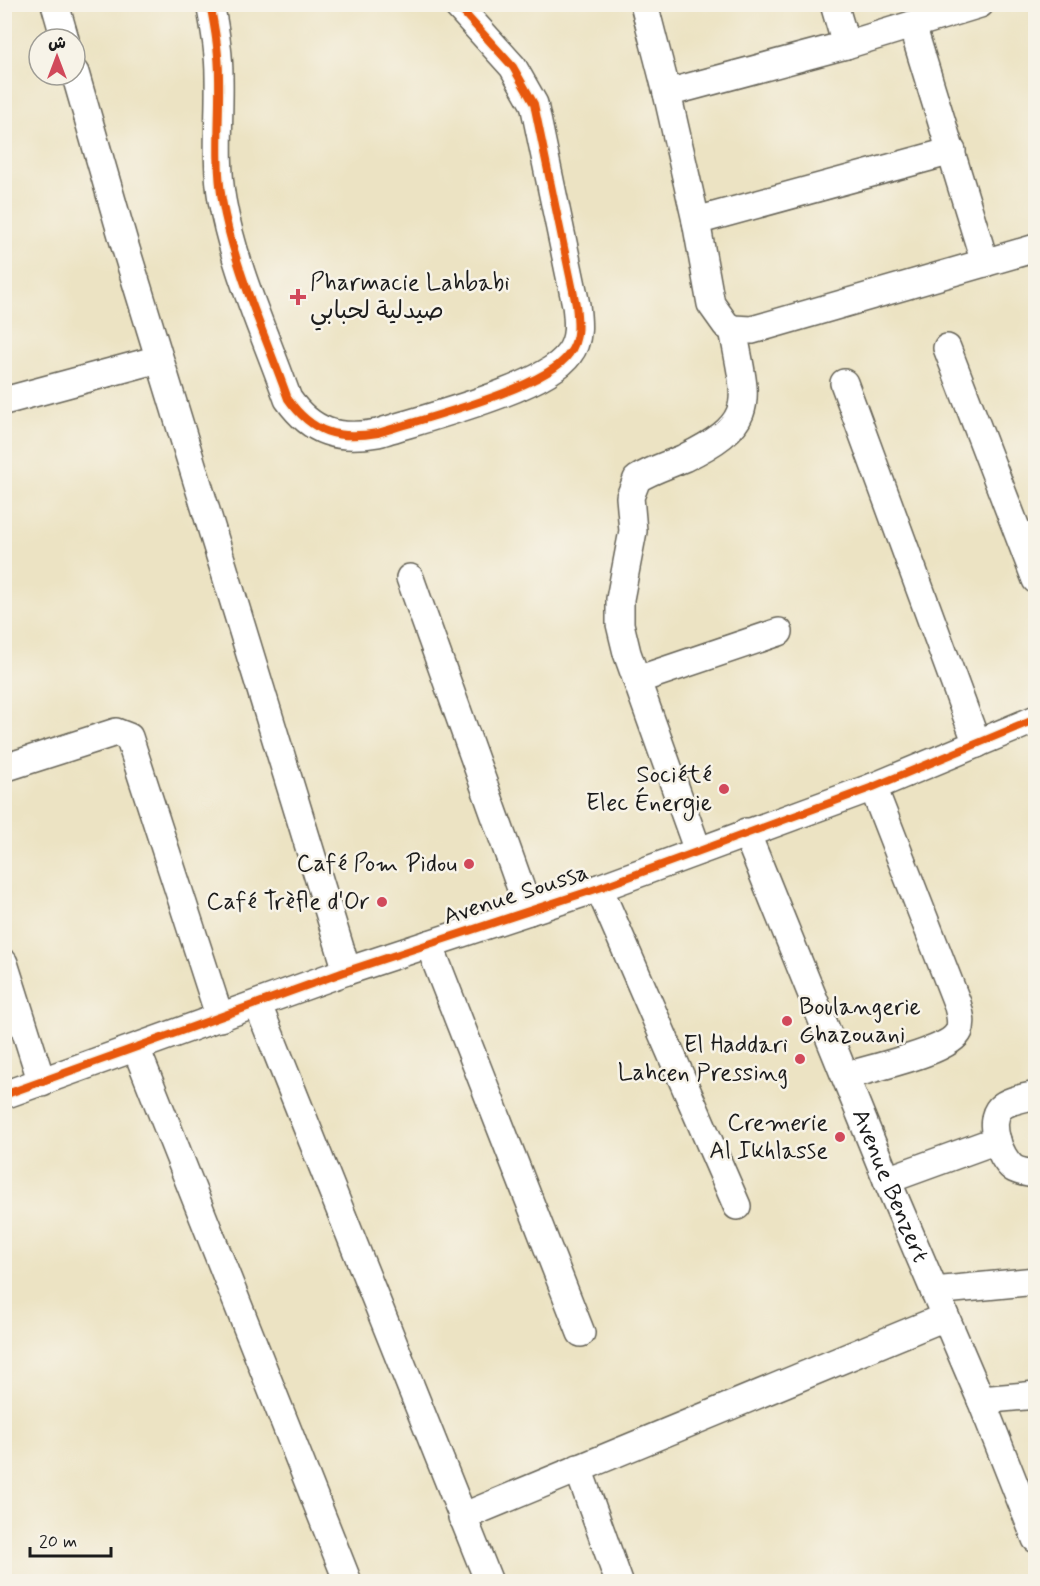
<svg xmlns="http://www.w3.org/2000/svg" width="1040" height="1586" font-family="Mynerve,'Playpen Sans Arabic',sans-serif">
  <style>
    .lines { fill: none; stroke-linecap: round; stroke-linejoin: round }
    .minor-casing { stroke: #656256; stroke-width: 30 }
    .minor { stroke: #fff; stroke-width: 27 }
    .cycleway-casing { stroke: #f7f3e8; stroke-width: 11 }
    .cycleway { stroke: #e8590c; stroke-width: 8 }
    .poi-dot { fill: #d1495b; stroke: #f7f3e8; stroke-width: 2 }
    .labels { text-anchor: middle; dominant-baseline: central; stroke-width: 5; stroke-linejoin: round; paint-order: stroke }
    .poi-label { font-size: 24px; fill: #1c1c1c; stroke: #f7f3e8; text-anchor: end }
    .street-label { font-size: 24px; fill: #1c1c1c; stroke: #f7f3e8 }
  </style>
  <rect width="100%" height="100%" fill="#f7f3e8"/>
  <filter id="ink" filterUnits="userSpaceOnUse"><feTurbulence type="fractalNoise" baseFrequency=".0167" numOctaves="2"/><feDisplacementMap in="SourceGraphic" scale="12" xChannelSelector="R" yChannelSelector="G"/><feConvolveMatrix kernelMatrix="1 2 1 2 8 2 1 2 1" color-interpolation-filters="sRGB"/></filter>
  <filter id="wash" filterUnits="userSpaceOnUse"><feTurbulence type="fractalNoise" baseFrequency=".008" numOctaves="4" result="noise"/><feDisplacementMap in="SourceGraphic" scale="24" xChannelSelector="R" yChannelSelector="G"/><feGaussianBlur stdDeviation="1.35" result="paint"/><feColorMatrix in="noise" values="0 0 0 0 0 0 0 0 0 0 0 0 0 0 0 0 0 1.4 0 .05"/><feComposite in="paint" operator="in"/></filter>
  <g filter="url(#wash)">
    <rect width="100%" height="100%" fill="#ece3c3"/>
  </g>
  <g filter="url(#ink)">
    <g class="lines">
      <g class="minor-casing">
        <g id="minor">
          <path d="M55,4l10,35"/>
          <path d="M210,4c5,24 9,48 9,73 1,40 -4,82 3,123 12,68 43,134 66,199 24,34 50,41 90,34 43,-14 167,-44 191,-79 11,-14 9,-32 7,-49l-42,-201 -21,-37 -57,-63"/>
          <path d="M644,4l23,89"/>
          <path d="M834,4l12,41"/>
          <path d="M980,4l-134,41 -179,48 29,128 15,83 15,21 7,4 19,1 284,-82"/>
          <path d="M912,25l73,238"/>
          <path d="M75,73l50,173 222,725"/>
          <path d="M696,221l256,-70"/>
          <path d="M947,348l89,232"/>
          <path d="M844,383l133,361"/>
          <path d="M4,401l155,-42"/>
          <path d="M410,578l119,333"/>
          <path d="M637,680l142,-48"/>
          <path d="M4,768l112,-36 13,5 91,281"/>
          <path id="s1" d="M746,832l141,348 94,220 55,139"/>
          <path d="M698,851l-71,-198 -7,-29v-25l13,-68 -3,-34 7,-18c14,-9 31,-14 47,-21 76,-37 62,-56 49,-129"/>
          <path d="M599,888l138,318"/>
          <path d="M429,944l152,389"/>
          <path d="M4,963l38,120"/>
          <path d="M258,1005l231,577"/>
          <path d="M136,1048l212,534"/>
          <path d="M847,1076c23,-8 103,-24 112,-45 4,-9 0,-20 -2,-28l-84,-216"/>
          <path d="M4,1095l343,-124 252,-83 274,-101 163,-68"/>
          <path d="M1036,1095c-11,3 -28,5 -36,13 -13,14 -1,49 13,60 6,4 15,5 23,6"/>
          <path d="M887,1180l110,-40"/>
          <path d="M934,1291l102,-10"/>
          <path d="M981,1400l55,-5"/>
          <path d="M578,1468l41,114"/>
          <path d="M462,1517l483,-200"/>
        </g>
      </g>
      <use href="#minor" class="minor"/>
      <g class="cycleway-casing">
        <path id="cycleway" d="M210,4c5,24 9,48 9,73 1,40 -4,82 3,123 12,68 43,134 66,199 24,34 50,41 90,34 43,-14 167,-44 191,-79 11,-14 9,-32 7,-49l-42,-201 -21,-37 -57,-63
          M4,1095l343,-124 252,-83 274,-101 163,-68"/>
      </g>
      <use href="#cycleway" class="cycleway"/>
    </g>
  </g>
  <g class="poi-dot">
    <path d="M295 288h6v6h6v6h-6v6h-6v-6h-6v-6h6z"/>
    <circle cx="724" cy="789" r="6"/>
    <circle cx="469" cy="864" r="6"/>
    <circle cx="382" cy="902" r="6"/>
    <circle cx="787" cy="1021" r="6"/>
    <circle cx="800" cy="1059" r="6"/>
    <circle cx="840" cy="1137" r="6"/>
  </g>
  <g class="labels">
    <g class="poi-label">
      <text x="310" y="283" text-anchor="start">Pharmacie Lahbabi<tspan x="310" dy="28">صيدلية لحبابي</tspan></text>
      <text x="712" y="775">Société<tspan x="712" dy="28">Elec Énergie</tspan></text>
      <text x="457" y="864">Café Pom Pidou</text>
      <text x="370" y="902">Café Trèfle d'Or</text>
      <text x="799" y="1007" text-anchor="start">Boulangerie<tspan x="799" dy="28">Ghazouani</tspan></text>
      <text x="788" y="1045">El Haddari<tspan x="788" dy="28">Lahcen Pressing</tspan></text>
      <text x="828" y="1123">Cremerie<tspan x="828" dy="28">Al Ikhlasse</tspan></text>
    </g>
    <g class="street-label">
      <text transform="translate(516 895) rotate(-18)">Avenue Soussa</text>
      <text stroke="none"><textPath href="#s1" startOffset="382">Avenue Benzert</textPath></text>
    </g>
  </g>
  <rect width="1040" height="1586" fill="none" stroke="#f7f3e8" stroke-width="24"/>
  <g transform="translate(57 57)"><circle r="28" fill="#f7f3e8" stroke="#9f9d96" stroke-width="1.5"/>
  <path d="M0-4.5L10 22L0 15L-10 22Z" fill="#d1495b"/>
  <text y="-9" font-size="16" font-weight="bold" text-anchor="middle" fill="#1c1c1c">ش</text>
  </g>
  <path d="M30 1547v9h81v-9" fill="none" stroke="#1c1c1c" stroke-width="3"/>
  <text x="39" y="1547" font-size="18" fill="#1c1c1c" stroke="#f7f3e8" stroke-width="4.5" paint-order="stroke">20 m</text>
</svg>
